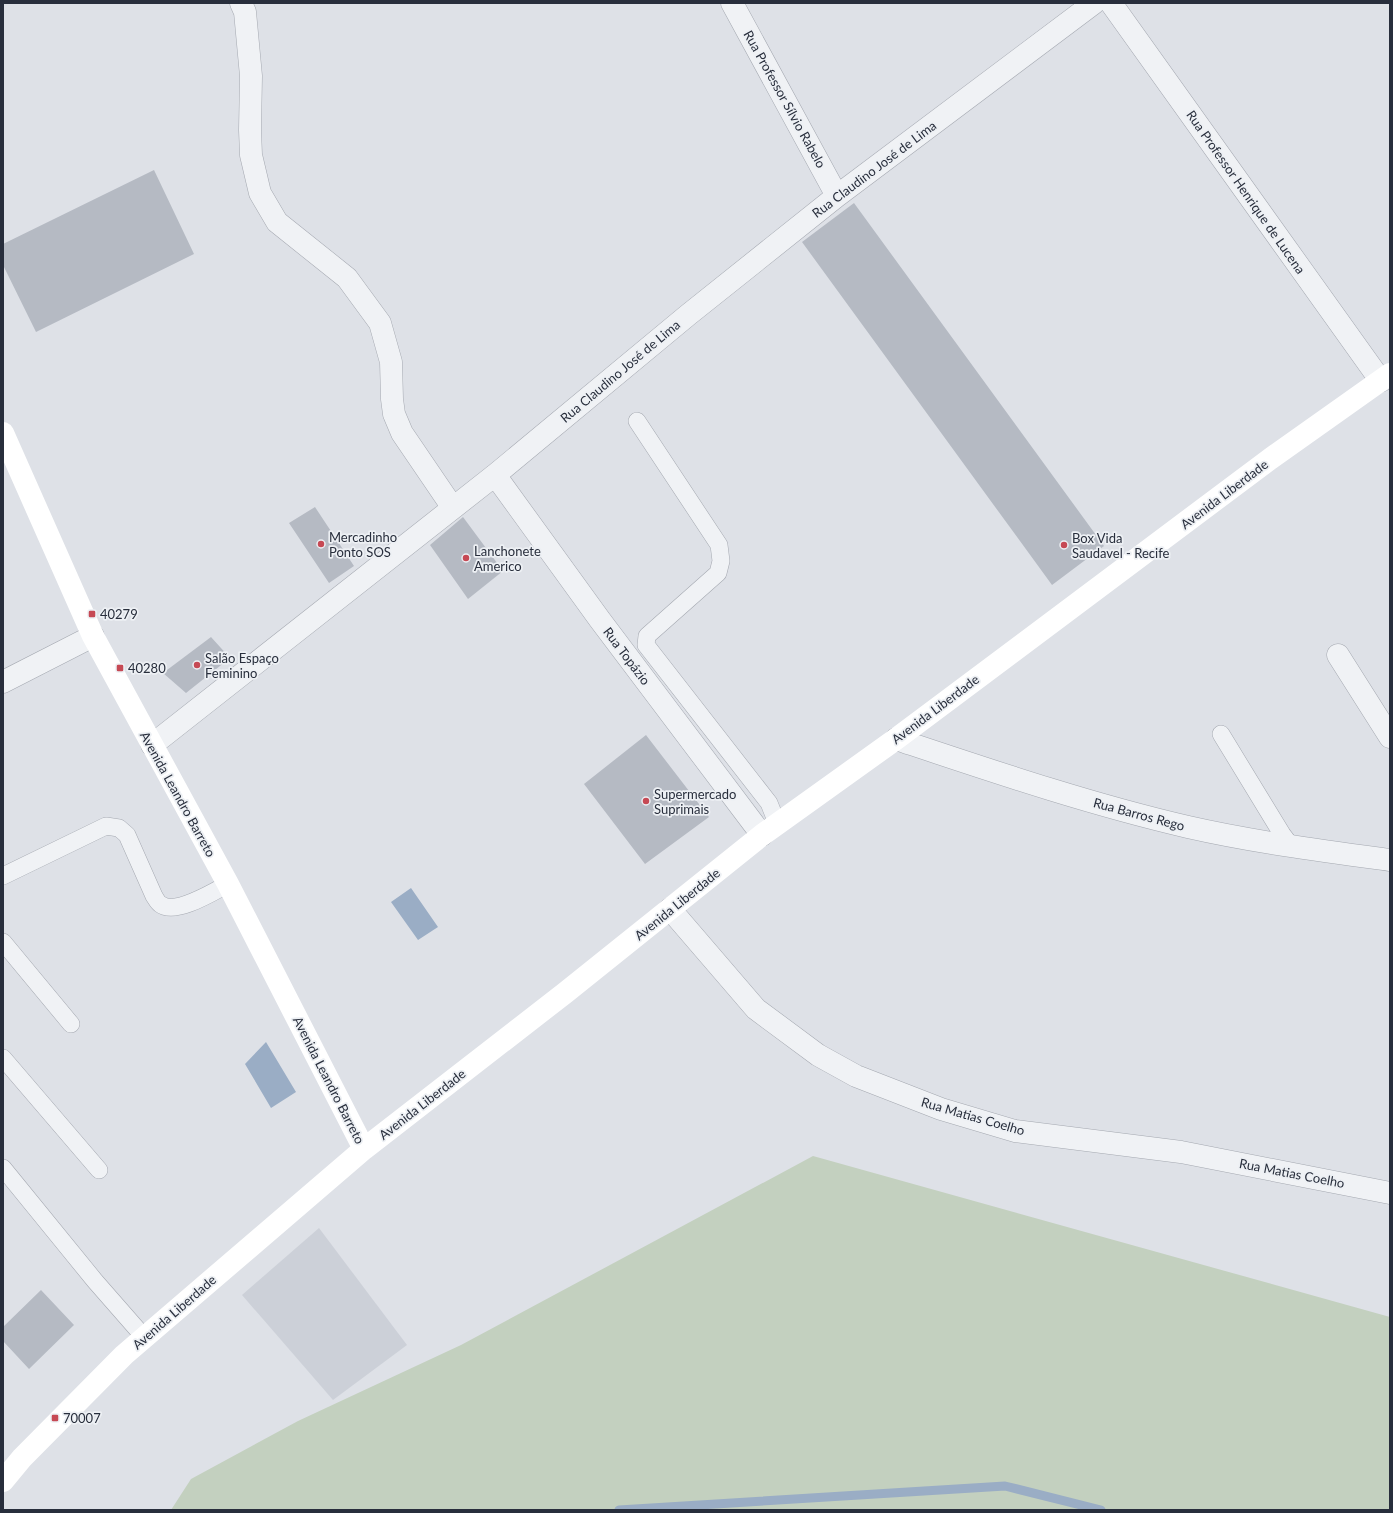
<svg xmlns="http://www.w3.org/2000/svg" width="1393" height="1513" font-family="Lato,sans-serif">
  <style>
    .built { fill: #ccd0d8 }
    .green { fill: #c3d0bf }
    .water { fill: #9aadc5 }
    .lines { fill: none; stroke-linecap: round; stroke-linejoin: round }
    .stream { stroke: #9aadc5; stroke-width: 9 }
    .building { fill: #b5bac3 }
    .lane-casing { stroke: #a4a8b0; stroke-width: 18 }
    .street-casing { stroke: #a4a8b0; stroke-width: 23 }
    .lane { stroke: #f0f2f5; stroke-width: 17 }
    .street { stroke: #f0f2f5; stroke-width: 22 }
    .secondary { stroke: #fff; stroke-width: 22 }
    .poi-dot { fill: #c64954; stroke: #edf0f4; stroke-width: 1.5 }
    .labels { text-anchor: middle; dominant-baseline: central; stroke-width: 3.5; stroke-linejoin: round; paint-order: stroke }
    .street-label { font-size: 13px; fill: #282e3c; stroke: #edf0f4 }
    .poi-label { font-size: 13px; fill: #282e3c; stroke: #edf0f4; text-anchor: start }
  </style>
  <rect width="100%" height="100%" fill="#dee1e7"/>
  <path class="built" d="M319,1228l88,117 -74,55 -91,-105z"/>
  <path class="green" d="M813,1156l577,161v193h-1219l20,-31 107,-58 163,-76z"/>
  <path class="water" d="M411,888l27,39 -20,13 -27,-38z
    M266,1042l30,50 -25,16 -26,-44z"/>
  <g class="lines">
    <path class="stream" d="M619,1510l386,-24 96,24"/>
  </g>
  <path class="building" d="M154,170l40,84 -158,78 -33,-67v-21z
    M854,203l250,343 -52,39 -250,-343z
    M315,507l39,59 -25,17 -40,-60z
    M463,517l40,54 -35,28 -38,-54z
    M211,637l19,21 -44,35 -23,-20z
    M646,735l63,82 -64,47 -61,-80z
    M41,1290l33,35 -45,44 -26,-28v-14z"/>
  <g class="lines">
    <g class="lane-casing">
      <path id="lane" d="M637,421l82,124 2,16 -3,12 -71,63 -1,9 123,158 8,20
        M1221,734l61,100 9,12
        M3,876l103,-50 13,2 8,7 27,61c2,3 4,7 6,8 15,12 53,-12 68,-20
        M3,942l68,82
        M3,1058l96,112
        M3,1168l92,113 49,56"/>
    </g>
    <g class="street-casing">
      <path id="street" d="M241,3l4,9 6,64 -1,54 1,25 9,38 17,29 70,56 33,45 11,39 1,37 2,15 8,19 51,75
        M732,3l105,193
        M1111,3l270,378
        M495,475l105,145 162,215
        M1338,655l52,82
        M3,682l90,-46
        M896,739c96,32 193,65 292,88 66,15 135,24 202,33
        M152,745l343,-270 193,-160 149,-119 257,-193
        M670,909l86,100 62,46 38,21 85,33 74,22 166,21 209,41"/>
    </g>
    <use href="#lane" class="lane"/>
    <use href="#street" class="street"/>
    <path class="secondary" d="M3,433l90,203 135,248 136,265
      M3,1481l19,-23 102,-103 240,-206 201,-156 197,-158 134,-96 374,-280 120,-85"/>
  </g>
  <g class="poi-dot">
    <circle cx="321" cy="544" r="4"/>
    <circle cx="1064" cy="545" r="4"/>
    <circle cx="466" cy="558" r="4"/>
    <rect x="88" y="610" width="8" height="8" rx="2"/>
    <circle cx="197" cy="665" r="4"/>
    <rect x="116" y="664" width="8" height="8" rx="2"/>
    <circle cx="646" cy="801" r="4"/>
    <rect x="51" y="1414" width="8" height="8" rx="2"/>
  </g>
  <g class="labels">
    <g class="street-label">
      <text transform="translate(785 99) rotate(61)">Rua Professor Sílvio Rabelo</text>
      <text transform="translate(874 169) rotate(-37)">Rua Claudino José de Lima</text>
      <text transform="translate(1246 192) rotate(55)">Rua Professor Henrique de Lucena</text>
      <text transform="translate(620 371) rotate(-40)">Rua Claudino José de Lima</text>
      <text transform="translate(1224 494) rotate(-37)">Avenida Liberdade</text>
      <text transform="translate(627 656) rotate(53)">Rua Topázio</text>
      <text transform="translate(935 709) rotate(-37)">Avenida Liberdade</text>
      <text transform="translate(178 794) rotate(61)">Avenida Leandro Barreto</text>
      <text transform="translate(1139 814) rotate(15)">Rua Barros Rego</text>
      <text transform="translate(677 904) rotate(-39)">Avenida Liberdade</text>
      <text transform="translate(329 1080) rotate(63)">Avenida Leandro Barreto</text>
      <text transform="translate(422 1104) rotate(-38)">Avenida Liberdade</text>
      <text transform="translate(973 1116) rotate(16)">Rua Matias Coelho</text>
      <text transform="translate(1292 1173) rotate(11)">Rua Matias Coelho</text>
      <text transform="translate(174 1312) rotate(-41)">Avenida Liberdade</text>
    </g>
    <g class="poi-label">
      <text x="329" y="537">Mercadinho<tspan x="329" dy="15">Ponto SOS</tspan></text>
      <text x="1072" y="538">Box Vida<tspan x="1072" dy="15">Saudavel - Recife</tspan></text>
      <text x="474" y="551">Lanchonete<tspan x="474" dy="15">Americo</tspan></text>
      <text x="100" y="614">40279</text>
      <text x="205" y="658">Salão Espaço<tspan x="205" dy="15">Feminino</tspan></text>
      <text x="128" y="668">40280</text>
      <text x="654" y="794">Supermercado<tspan x="654" dy="15">Suprimais</tspan></text>
      <text x="63" y="1418">70007</text>
    </g>
  </g>
  <rect width="1393" height="1513" fill="none" stroke="#282e3c" stroke-width="8"/>
</svg>
